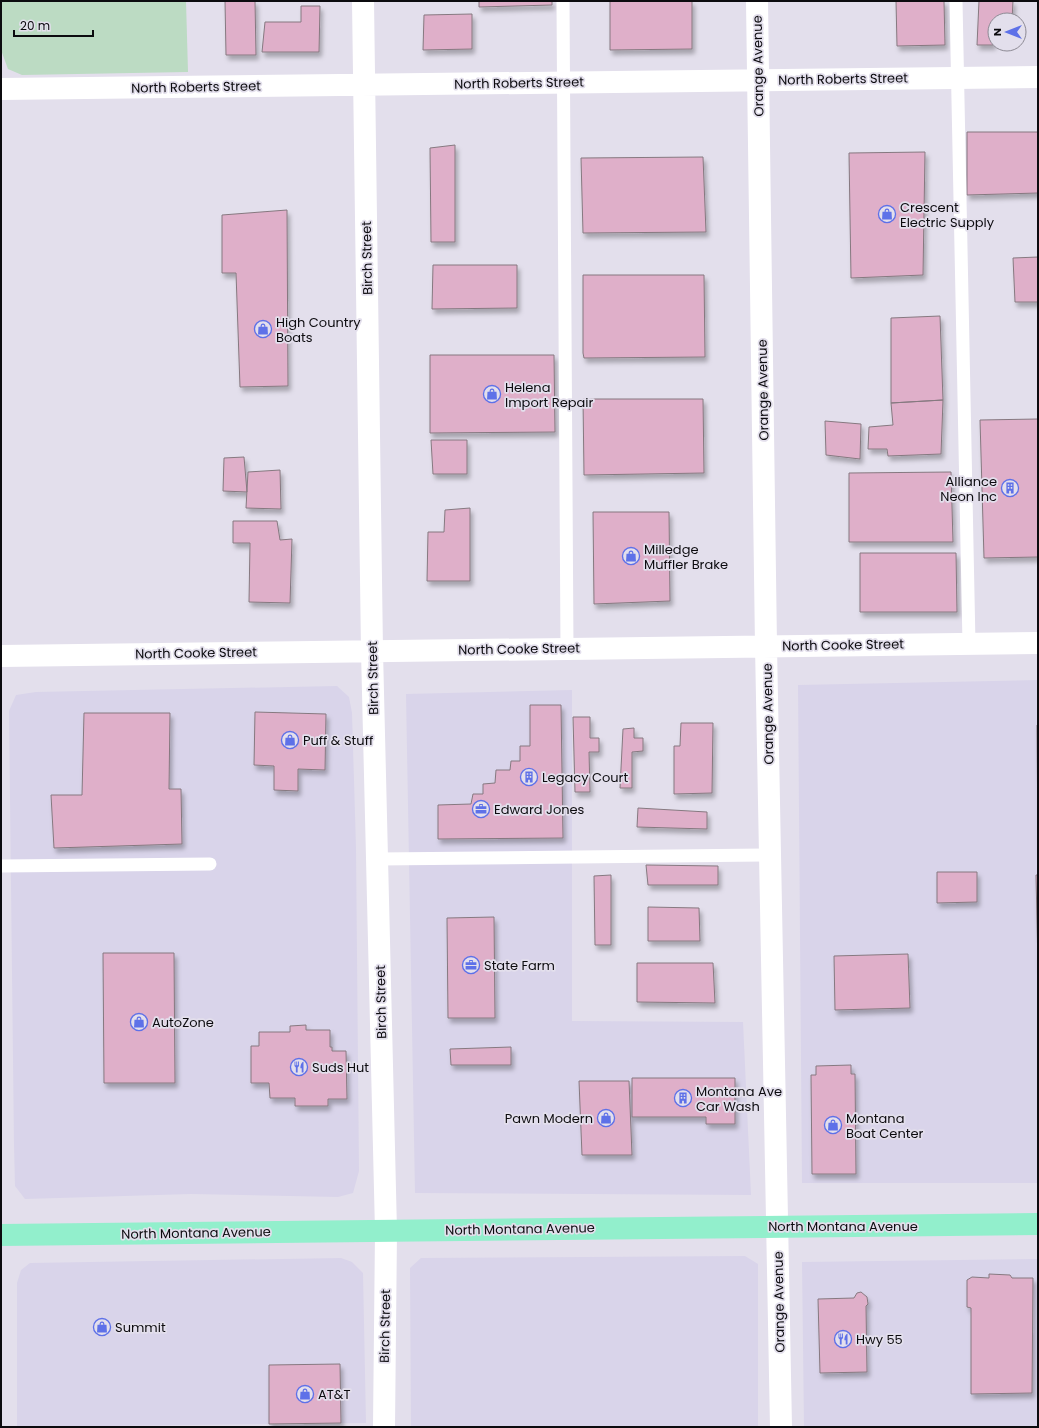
<svg xmlns="http://www.w3.org/2000/svg" width="1039" height="1428" font-family="Poppins,sans-serif">
  <style>
    .commercial { fill: #d9d4ea }
    .green { fill: #bcdbc3 }
    .building { fill: #dfafc9; stroke: #867980; filter: url(#shadow) }
    .lines { fill: none; stroke-linecap: round; stroke-linejoin: round }
    .service { stroke: #fff; stroke-width: 13 }
    .minor { stroke: #fff; stroke-width: 22 }
    .primary { stroke: #92efcc; stroke-width: 22 }
    .labels { text-anchor: middle; dominant-baseline: central; stroke-width: 3.5; stroke-linejoin: round; paint-order: stroke }
    .street-label { font-size: 13px; fill: #0c0b0f; stroke: #e3dfec }
    .poi-label { font-size: 13px; fill: #0c0b0f; stroke: #e3dfec; text-anchor: start }
  </style>
  <defs>
    <filter id="shadow"><feDropShadow dx="2.5" dy="4.5" stdDeviation="2" flood-color="#0004"/></filter>
  </defs>
  <rect width="100%" height="100%" fill="#e3dfec"/>
  <path class="commercial" d="M1038,680v503h-236l-4,-498z
    M337,686l12,11 3,16 4,135 3,323 -6,22 -15,4 -147,-3 -166,5 -10,-13 -1,-41 -5,-434 7,-16 20,-3z
    M572,690v331l171,1 8,173 -336,-2 -9,-499z
    M745,1256l13,8v163h-347l-1,-159 11,-10z
    M341,1258l11,4 11,11 3,150 -349,4v-144l4,-13 9,-7z
    M1038,1259v168h-234l-2,-165z"/>
  <path class="green" d="M1,1h185l2,71 -166,3 -14,-6 -7,-19z"/>
  <path class="building" d="M225,1h30l1,54h-30z
    M479,1h73v4l-73,2z
    M610,1h82v48l-82,1z
    M896,1h48l1,44 -48,1z
    M979,1h34l-1,19h-17v15h-1l-1,10h-16z
    M301,6h19l-1,46h-57l3,-30h36z
    M472,14v35l-49,1 1,-35z
    M967,132h71v61l-71,2z
    M455,145v97h-24l-1,-94z
    M925,152l-2,123 -72,3 -2,-125z
    M703,157l3,75 -123,1 -2,-75z
    M287,210l1,176 -48,1 -4,-114h-14v-58z
    M1038,257v45h-23l-2,-44z
    M433,265h84v43l-85,1z
    M583,275h121l1,82 -121,1 -1,-5z
    M940,316l3,84 -52,3v-85z
    M430,355h124l1,77 -125,1z
    M583,399h120l1,74 -120,2z
    M943,400l-2,54 -53,2 -1,-7h-19l1,-22 24,-2 -2,-22z
    M1038,419v138l-54,1 -4,-138z
    M825,421l36,3 -1,35 -34,-4z
    M431,440h36v34h-34z
    M244,457l3,35 -24,-1 1,-33z
    M280,470l1,39 -35,-1 2,-36z
    M951,472l2,70h-104v-69z
    M470,508v73h-43l1,-49h16l1,-22z
    M593,512h76l1,89 -76,3z
    M233,521h44l3,19 12,-1 -2,64 -41,-1 1,-59h-17z
    M860,553h96l1,59h-97z
    M530,705h31l2,133 -125,1v-34l33,-1 2,-10h10v-10l12,-1 1,-13h14l1,-9h9v-15h10z
    M255,712l71,2 -1,56 -27,-1v22l-24,-1v-24l-20,-1z
    M84,713h86l-1,76h12l1,55 -128,4 -3,-53h31z
    M573,717h17v21h9v14h-10l1,40h-15z
    M681,723h32l-1,70 -38,1v-48h6z
    M1037,725h1v128z
    M634,728v10h9v13l-11,1v36h-12l3,-59z
    M638,808l69,4v17l-70,-2z
    M646,865l72,1v19h-70z
    M937,872h40v30l-40,1z
    M611,875v70h-16l-1,-69z
    M1036,875h2v93z
    M648,907l51,1 1,33h-52z
    M494,917l1,101h-47l-1,-100z
    M103,953h71l1,130h-71z
    M908,954l2,54 -75,2 -1,-54z
    M637,963h76l2,40 -78,-1z
    M306,1025v5h24v17h2v4h14l1,48h-19v7h-33v-8h-25l-1,-15h-18v-37h8v-14h31v-6z
    M511,1047v18h-60l-1,-16z
    M851,1065v9h4l1,100h-44l-1,-99h5v-9z
    M632,1078h103v46h-29v-7h-74z
    M579,1081h50l3,74h-50z
    M989,1274l21,1 2,3h21l-1,115 -61,1v-86l-4,-1v-27l5,-3 17,1z
    M861,1292l6,5 1,7 -2,2 1,66 -47,1 -2,-74 36,-1 3,-5z
    M340,1364l1,59 -72,1v-59z"/>
  <g class="lines">
    <path class="service" d="M563,1l4,648
      M956,1l13,643
      M378,859l392,-4
      M1,866l209,-2"/>
    <path class="minor" d="M363,1l9,650 14,580 -2,196
      M757,1l9,645 15,781
      M1,89l1037,-12
      M1,656l1037,-13"/>
    <path class="primary" d="M1,1235l1037,-11"/>
  </g>
  <defs>
    <g id="shop-ring" transform="scale(0.9)"><circle r="9.5" fill="#e3dfec" stroke="#5e71e8" stroke-width="1.5"/><path d="M-5-2.5h2.3a2.7 3.5 0 0 1 5.4 0H5L5.5 6h-11ZM-1.5-2.5h3a1.5 2.3 0 0 0-3 0Z" fill="#5e71e8"/></g>
    <g id="building-ring" transform="scale(0.9)"><circle r="9.5" fill="#e3dfec" stroke="#5e71e8" stroke-width="1.5"/><path d="M-4-6H4V6H1V3H-1V6H-4ZM-2.5-4.3h1.7v1.8h-1.7ZM.8-4.3h1.7v1.8H.8ZM-2.5-1h1.7V.8h-1.7ZM.8-1h1.7V.8H.8Z" fill="#5e71e8"/></g>
    <g id="office-ring" transform="scale(0.9)"><circle r="9.5" fill="#e3dfec" stroke="#5e71e8" stroke-width="1.5"/><path d="M-6-3h4V-5.5h4V-3h4V5H-6ZM-1-4.5V-3h2v-1.5ZM-6 0V1H6V0Z" fill="#5e71e8"/></g>
    <g id="restaurant-ring" transform="scale(0.9)"><circle r="9.5" fill="#e3dfec" stroke="#5e71e8" stroke-width="1.5"/><path d="M-5-6h1v4h1v-4h1v4h1v-4h1v5L-1.5 .5V6h-2V.5L-5-1ZM5-6V6H3V1.5H1.5Q1.5-4 5-6Z" fill="#5e71e8"/></g>
  </defs>
  <g fill-rule="evenodd">
    <use href="#shop-ring" x="887" y="214"/>
    <use href="#shop-ring" x="263" y="329"/>
    <use href="#shop-ring" x="492" y="394"/>
    <use href="#building-ring" x="1010" y="488"/>
    <use href="#shop-ring" x="631" y="556"/>
    <use href="#shop-ring" x="290" y="740"/>
    <use href="#building-ring" x="529" y="777"/>
    <use href="#office-ring" x="481" y="809"/>
    <use href="#office-ring" x="471" y="965"/>
    <use href="#shop-ring" x="139" y="1022"/>
    <use href="#restaurant-ring" x="299" y="1067"/>
    <use href="#building-ring" x="683" y="1098"/>
    <use href="#shop-ring" x="606" y="1118"/>
    <use href="#shop-ring" x="833" y="1125"/>
    <use href="#shop-ring" x="102" y="1327"/>
    <use href="#restaurant-ring" x="843" y="1339"/>
    <use href="#shop-ring" x="305" y="1394"/>
  </g>
  <g class="labels">
    <g class="street-label">
      <text transform="translate(758 66) rotate(-91)">Orange Avenue</text>
      <text transform="translate(843 79) rotate(-1)">North Roberts Street</text>
      <text transform="translate(519 83) rotate(-1)">North Roberts Street</text>
      <text transform="translate(196 87) rotate(-1)">North Roberts Street</text>
      <text transform="translate(367 258) rotate(-91)">Birch Street</text>
      <text transform="translate(763 390) rotate(-91)">Orange Avenue</text>
      <text transform="translate(843 645) rotate(-1)">North Cooke Street</text>
      <text transform="translate(519 649) rotate(-1)">North Cooke Street</text>
      <text transform="translate(196 653) rotate(-1)">North Cooke Street</text>
      <text transform="translate(373 678) rotate(-91)">Birch Street</text>
      <text transform="translate(768 714) rotate(-91)">Orange Avenue</text>
      <text transform="translate(381 1002) rotate(-91)">Birch Street</text>
      <text x="843" y="1226">North Montana Avenue</text>
      <text transform="translate(520 1229) rotate(-1)">North Montana Avenue</text>
      <text transform="translate(196 1233) rotate(-1)">North Montana Avenue</text>
      <text transform="translate(779 1302) rotate(-91)">Orange Avenue</text>
      <text transform="translate(385 1326) rotate(-89)">Birch Street</text>
    </g>
    <g class="poi-label">
      <text x="900" y="207">Crescent<tspan x="900" dy="15">Electric Supply</tspan></text>
      <text x="276" y="322">High Country<tspan x="276" dy="15">Boats</tspan></text>
      <text x="505" y="387">Helena<tspan x="505" dy="15">Import Repair</tspan></text>
      <text x="997" y="481" text-anchor="end">Alliance<tspan x="997" dy="15">Neon Inc</tspan></text>
      <text x="644" y="549">Milledge<tspan x="644" dy="15">Muffler Brake</tspan></text>
      <text x="303" y="740">Puff &amp; Stuff</text>
      <text x="542" y="777">Legacy Court</text>
      <text x="494" y="809">Edward Jones</text>
      <text x="484" y="965">State Farm</text>
      <text x="152" y="1022">AutoZone</text>
      <text x="312" y="1067">Suds Hut</text>
      <text x="696" y="1091">Montana Ave<tspan x="696" dy="15">Car Wash</tspan></text>
      <text x="593" y="1118" text-anchor="end">Pawn Modern</text>
      <text x="846" y="1118">Montana<tspan x="846" dy="15">Boat Center</tspan></text>
      <text x="115" y="1327">Summit</text>
      <text x="856" y="1339">Hwy 55</text>
      <text x="318" y="1394">AT&amp;T</text>
    </g>
  </g>
  <rect width="1039" height="1428" fill="none" stroke="#0c0b0f" stroke-width="4"/>
  <g transform="translate(1007 32) rotate(270)"><circle r="19" fill="#e3dfec" stroke="#8d8a94"/>
  <path d="M0-3L7 15L0 10L-7 15Z" fill="#5e71e8"/>
  <text y="-6" font-size="11" font-weight="bold" text-anchor="middle" fill="#0c0b0f">N</text>
  </g>
  <path d="M14 30v6h79v-6" fill="none" stroke="#0c0b0f" stroke-width="2"/>
  <text x="20" y="30" font-size="12" fill="#0c0b0f" stroke="#e3dfec" stroke-width="3" paint-order="stroke">20 m</text>
</svg>
